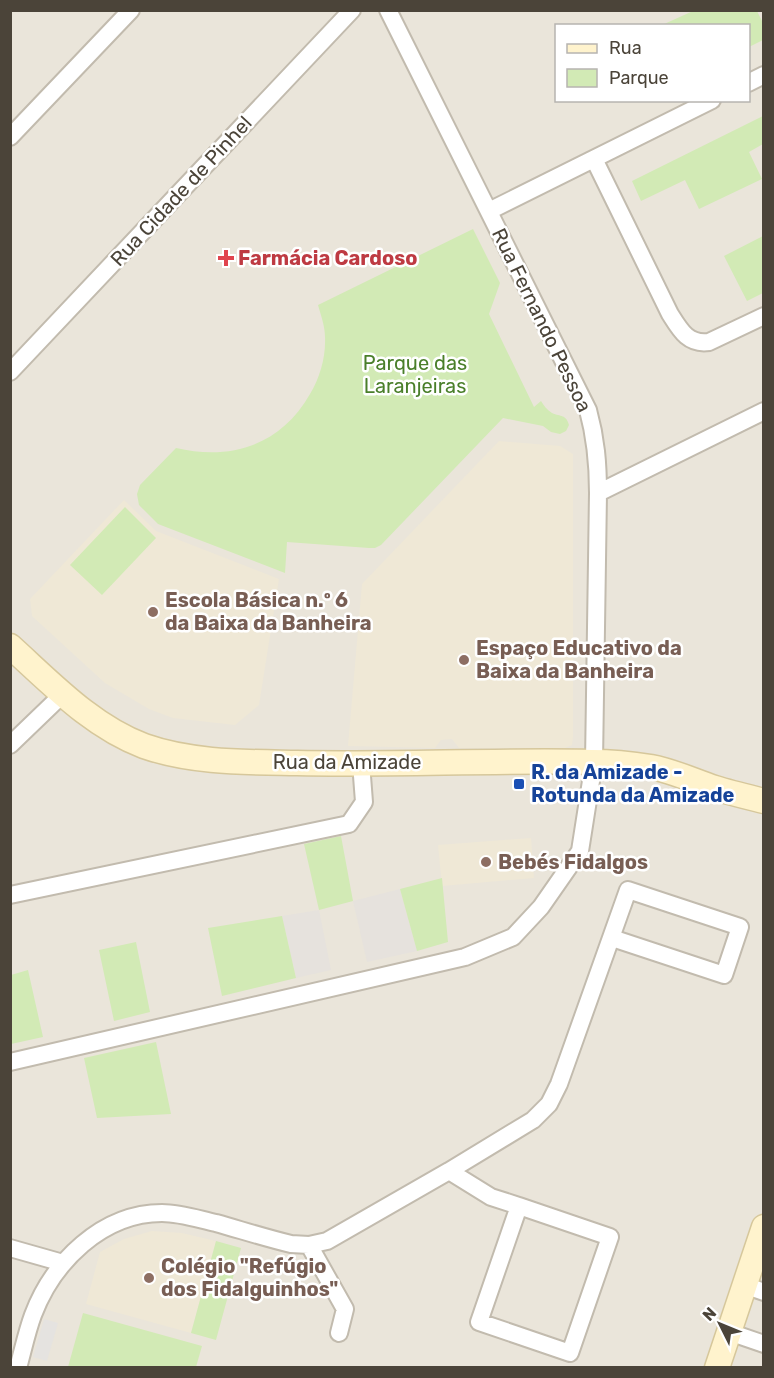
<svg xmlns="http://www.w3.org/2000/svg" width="774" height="1378" font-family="Rubik,sans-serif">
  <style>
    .residential { fill: #eae5da; fill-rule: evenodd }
    .industrial { fill: #e6e2dd }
    .education { fill: #efe8d6 }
    .green { fill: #d2eab5 }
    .parking { fill: #e5e3e0 }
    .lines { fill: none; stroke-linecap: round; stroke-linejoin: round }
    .street-casing { stroke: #c2bbae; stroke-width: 20 }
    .secondary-casing { stroke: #d6c79b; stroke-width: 27 }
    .street { stroke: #fff; stroke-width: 16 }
    .secondary { stroke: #fff3cd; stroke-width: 24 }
    .health-dot { fill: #e0444e; stroke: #fff; stroke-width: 2 }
    .education-dot { fill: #8d6e63; stroke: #fff; stroke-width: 2 }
    .transit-dot { fill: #1a4fb4; stroke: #fff; stroke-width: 2 }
    .labels { text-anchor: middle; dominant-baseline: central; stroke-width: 5; stroke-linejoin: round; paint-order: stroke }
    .street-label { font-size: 20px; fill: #4b4439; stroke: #fff }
    .health-label { font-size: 20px; font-weight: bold; fill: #be3a42; stroke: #fff; text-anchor: start }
    .park-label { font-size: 20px; fill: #4a7f2a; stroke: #fff }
    .education-label { font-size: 20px; font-weight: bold; fill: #785e54; stroke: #fff; text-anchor: start }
    .transit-label { font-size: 20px; font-weight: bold; fill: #164399; stroke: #fff; text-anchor: start }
  </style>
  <rect width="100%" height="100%" fill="#f6f3ec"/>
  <path class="residential" d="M11,11h752v1356h-752zM556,26h192v74h-192z"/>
  <path class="industrial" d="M400,889l17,62 -50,11 -14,-61z
    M319,910l12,60 -35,8 -14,-62z"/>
  <path class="education" d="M499,441l61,5 13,8v283l-1,8 -7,3h-106l-7,-9 -11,1 -6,8 -87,-2 14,-162z
    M124,500l32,31 123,48 -20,126 -24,20 -62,-7 -24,-9 -44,-26 -73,-67 -2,-17z
    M531,838l3,40 -92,8 -4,-41z
    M152,1231l30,2 34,8 -25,92 -105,-29 14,-52 24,-13z"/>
  <path class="green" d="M693,11h64l6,12v17l-14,7 -1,-21 -86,-1z
    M763,116v28l-14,8 13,27 -63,30 -14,-29 -44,21 -9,-20z
    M473,229l27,54 -11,31 45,93 7,-6c3,5 6,9 11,12 9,4 14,1 17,12l-3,6 -6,3 -9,-2 -8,-6 -40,-8 -122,127 -6,3h-6l-82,-6 -2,31 -127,-49 -19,-19 -2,-11 3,-9 36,-37c55,13 105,-3 134,-54 10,-16 16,-38 15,-57 0,-11 -4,-21 -7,-32z
    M763,236v57l-16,8 -23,-45z
    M125,507l31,31 -54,57 -32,-30z
    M341,836l12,65 -34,9 -15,-66z
    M442,878l6,64 -31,9 -17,-62z
    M282,916l14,62 -74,18 -14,-68z
    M136,942l14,70 -36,9 -15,-71z
    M28,970l15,67 -32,7v-69z
    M156,1042l15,72 -74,4 -13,-60z
    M216,1241l25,7 -25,92 -25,-7z
    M83,1313l119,33 -6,21h-128z"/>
  <path class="parking" d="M44,1319l14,4 -11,38 -14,-4z"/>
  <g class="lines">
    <g class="street-casing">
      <path id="street" d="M748,83l16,-8
        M10,137l121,-127
        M594,159l76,155c10,16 18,31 39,28l55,-26
        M489,211l223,-111
        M10,372l342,-362
        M598,493l166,-82
        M10,745l53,-51
        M10,895l339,-71 15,-22 -3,-39
        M10,1062l455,-105 48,-20 28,-30 39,-56 14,-89 4,-269c0,-30 -2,-54 -10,-83l-200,-400
        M449,1171l42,26 28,9
        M519,1206l91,31 -40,116 -91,-31z
        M309,1245l36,64 -6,24
        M10,1248l53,15
        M744,1285l20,7
        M729,1332l35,12
        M18,1368c5,-18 9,-37 15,-53 20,-53 69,-102 129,-102 18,0 36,6 54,10 25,7 50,15 75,21l18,1 18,-4 122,-70 84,-51 16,-16 10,-20 69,-194 112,37 -16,48 -112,-37"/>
    </g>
    <g class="secondary-casing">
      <path id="secondary" d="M10,646c41,37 81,80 134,100 48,17 102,16 153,17 98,2 196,-3 295,-1 19,0 40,2 59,5 22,4 43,14 64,21 16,5 33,9 49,13
        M717,1368l47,-141"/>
    </g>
    <use href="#street" class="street"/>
    <use href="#secondary" class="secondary"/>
  </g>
  <path class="health-dot" d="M223 249h6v6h6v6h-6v6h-6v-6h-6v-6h6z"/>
  <g class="education-dot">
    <circle cx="153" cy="612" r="6"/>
    <circle cx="464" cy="660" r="6"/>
    <circle cx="486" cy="862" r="6"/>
    <circle cx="149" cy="1278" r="6"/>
  </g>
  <rect class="transit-dot" x="513" y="778" width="12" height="12" rx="3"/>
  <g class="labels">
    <g class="street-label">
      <text transform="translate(181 191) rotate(-47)">Rua Cidade de Pinhel</text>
      <text transform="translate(542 320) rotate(64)">Rua Fernando Pessoa</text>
      <text x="347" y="762">Rua da Amizade</text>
    </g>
    <g class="health-label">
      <text x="238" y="258">Farmácia Cardoso</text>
    </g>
    <g class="park-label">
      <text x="415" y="363">Parque das<tspan x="415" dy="23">Laranjeiras</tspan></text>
    </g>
    <g class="education-label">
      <text x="165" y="600">Escola Básica n.º 6<tspan x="165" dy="23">da Baixa da Banheira</tspan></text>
      <text x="476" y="648">Espaço Educativo da<tspan x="476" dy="23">Baixa da Banheira</tspan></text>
      <text x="498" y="862">Bebés Fidalgos</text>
      <text x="161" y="1266">Colégio "Refúgio<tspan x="161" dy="23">dos Fidalguinhos"</tspan></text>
    </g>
    <g class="transit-label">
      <text x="531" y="772">R. da Amizade -<tspan x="531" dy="23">Rotunda da Amizade</tspan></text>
    </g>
  </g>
  <rect width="774" height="1378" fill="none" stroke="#4b4439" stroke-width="24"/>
  <rect x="555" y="24" width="195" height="78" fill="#ffffff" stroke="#b7b4b0" stroke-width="1.5"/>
  <rect x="567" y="44" width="30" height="9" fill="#fff3cd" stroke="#b7b4b0" stroke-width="1.5"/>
  <text x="609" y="54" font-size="18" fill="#4b4439">Rua</text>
  <rect x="567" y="69" width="30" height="18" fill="#d2eab5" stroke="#b7b4b0" stroke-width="1.5"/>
  <text x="609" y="84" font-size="18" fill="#4b4439">Parque</text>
  <g transform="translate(720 1324) rotate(313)" stroke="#ffffff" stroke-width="4.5" paint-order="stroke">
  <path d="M0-4.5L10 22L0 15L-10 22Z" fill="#4b4439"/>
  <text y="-9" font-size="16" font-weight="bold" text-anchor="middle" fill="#4b4439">N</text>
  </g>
</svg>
